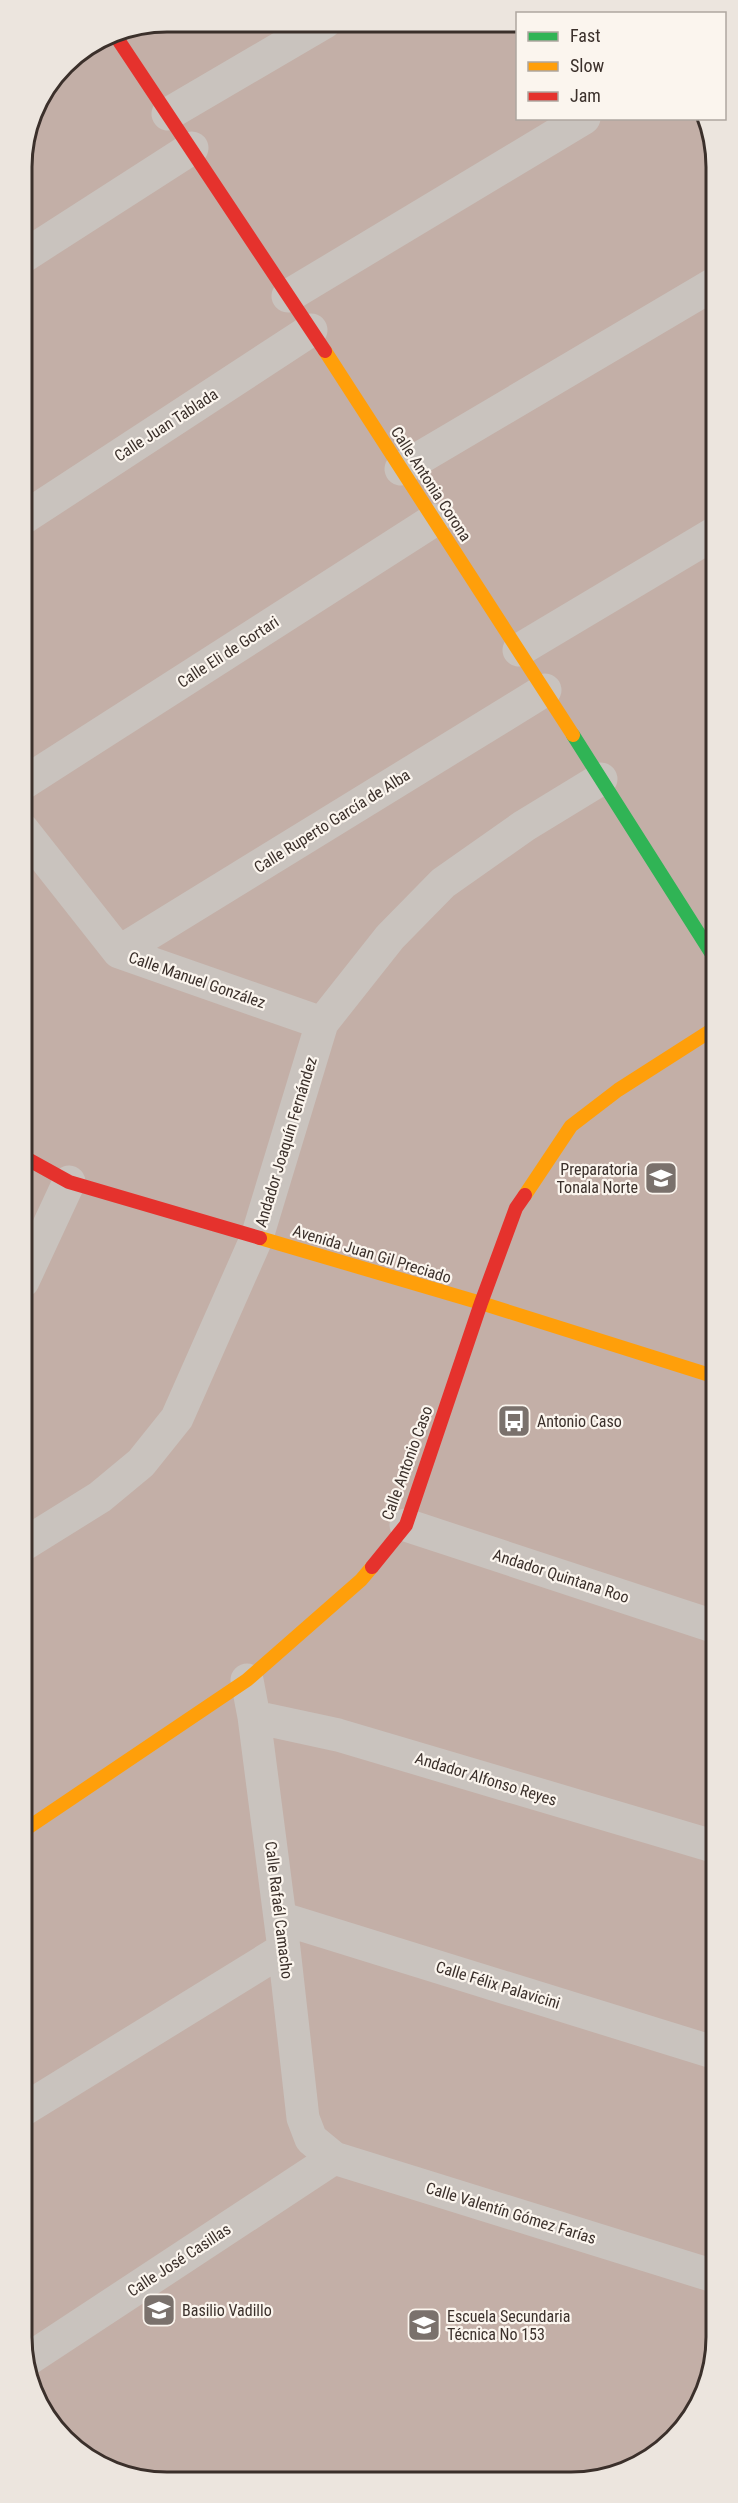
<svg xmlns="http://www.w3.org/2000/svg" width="738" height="2503" font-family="'Roboto Condensed',sans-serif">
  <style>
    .building { fill: #c3afa7 }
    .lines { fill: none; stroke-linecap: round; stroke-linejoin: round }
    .street { stroke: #c9c3be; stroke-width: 33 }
    .fast { stroke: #30b455; stroke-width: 14 }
    .slow { stroke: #ff9f0a; stroke-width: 14 }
    .jam { stroke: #e5322d; stroke-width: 14 }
    .labels { text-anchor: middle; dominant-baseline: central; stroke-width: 4.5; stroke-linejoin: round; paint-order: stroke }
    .street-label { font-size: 16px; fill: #3b302b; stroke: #fbf5ee }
    .poi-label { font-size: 16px; fill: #3b302b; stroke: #fbf5ee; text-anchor: start }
    .rim { fill: none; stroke: #3b302b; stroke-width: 3 }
  </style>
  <rect width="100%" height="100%" fill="#f0ebe5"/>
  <path class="building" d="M167,21l351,2v95h186l10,20 3,2208 -11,46 -25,40 -36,30 -45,17h-462l-75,-40 -39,-74 -3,-2208 11,-46 32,-48 47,-31z"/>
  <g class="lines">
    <path class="street" d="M168,114l157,-92
      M21,258l171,-110
      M288,296l296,-178
      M401,469l313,-185
      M22,519l289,-189
      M519,650l196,-117
      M22,784l412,-264
      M22,829l97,123 203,71
      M119,952l426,-262
      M23,1281l46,-99
      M406,1525l310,102
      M23,1545l77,-48 41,-34 36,-45 80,-181 65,-214 68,-86 53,-54 81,-57 77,-47
      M247,1680l7,37 30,232 19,169 8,21 23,19 383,119
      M254,1717l84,18 378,112
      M280,1918l436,135
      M23,2110l261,-161
      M24,2362l310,-204"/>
    <path class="fast" d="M573,735l142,224"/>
    <path class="slow" d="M325,351l248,384
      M525,1195l46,-69 47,-36 97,-62
      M260,1238l221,65 235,74
      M23,1831l224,-151 114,-100 11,-13"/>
    <path class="jam" d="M113,32l212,319
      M22,1156l47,26 191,56
      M372,1567l34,-42 75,-222 35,-95 9,-13"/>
  </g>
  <defs>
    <g id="university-square" transform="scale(1.725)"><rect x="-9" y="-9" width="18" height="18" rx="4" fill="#7a716c" stroke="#fbf5ee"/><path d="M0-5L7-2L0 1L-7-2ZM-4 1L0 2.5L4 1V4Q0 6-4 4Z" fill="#fff"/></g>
    <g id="bus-square" transform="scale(1.725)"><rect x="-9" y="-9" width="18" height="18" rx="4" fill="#7a716c" stroke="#fbf5ee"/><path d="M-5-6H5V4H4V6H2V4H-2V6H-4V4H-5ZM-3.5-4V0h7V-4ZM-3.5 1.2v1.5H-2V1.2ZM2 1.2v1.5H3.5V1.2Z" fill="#fff"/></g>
    <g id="school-square" transform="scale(1.725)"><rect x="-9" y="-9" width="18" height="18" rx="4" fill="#7a716c" stroke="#fbf5ee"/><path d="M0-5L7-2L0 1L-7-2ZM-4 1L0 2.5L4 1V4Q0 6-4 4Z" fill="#fff"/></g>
  </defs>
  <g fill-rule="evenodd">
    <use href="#university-square" x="661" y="1178"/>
    <use href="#bus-square" x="514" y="1421"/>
    <use href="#school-square" x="159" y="2310"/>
    <use href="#school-square" x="424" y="2325"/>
  </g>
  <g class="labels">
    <g class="street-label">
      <text transform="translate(166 425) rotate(-33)">Calle Juan Tablada</text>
      <text transform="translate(431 484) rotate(57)">Calle Antonia Corona</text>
      <text transform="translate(228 652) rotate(-33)">Calle Eli de Gortari</text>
      <text transform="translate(332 821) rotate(-32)">Calle Ruperto García de Alba</text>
      <text transform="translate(197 980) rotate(19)">Calle Manuel González</text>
      <text transform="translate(286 1142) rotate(-73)">Andador Joaquín Fernández</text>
      <text transform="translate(372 1254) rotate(17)">Avenida Juan Gil Preciado</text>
      <text transform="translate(407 1463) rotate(-70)">Calle Antonio Caso</text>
      <text transform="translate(561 1576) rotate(18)">Andador Quintana Roo</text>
      <text transform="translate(486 1779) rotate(17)">Andador Alfonso Reyes</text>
      <text transform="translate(279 1910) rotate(83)">Calle Rafaél Camacho</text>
      <text transform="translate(498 1985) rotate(17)">Calle Félix Palavicini</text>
      <text transform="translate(511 2213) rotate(17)">Calle Valentín Gómez Farías</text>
      <text transform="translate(179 2260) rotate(-33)">Calle José Casillas</text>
    </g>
    <g class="poi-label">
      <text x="638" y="1169" text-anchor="end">Preparatoria<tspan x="638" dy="18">Tonala Norte</tspan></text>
      <text x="537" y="1421">Antonio Caso</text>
      <text x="182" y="2310">Basilio Vadillo</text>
      <text x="447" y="2316">Escuela Secundaria<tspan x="447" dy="18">Técnica No 153</tspan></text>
    </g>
  </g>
  <path d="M0 0H738V2503H0ZM167 32H571A135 135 0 0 1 706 167V2337A135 135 0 0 1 571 2472H167A135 135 0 0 1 32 2337V167A135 135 0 0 1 167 32Z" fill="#ece5de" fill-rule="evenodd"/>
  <path class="rim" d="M167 32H571A135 135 0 0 1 706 167V2337A135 135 0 0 1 571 2472H167A135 135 0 0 1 32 2337V167A135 135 0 0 1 167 32Z"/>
  <rect x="516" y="12" width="210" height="108" fill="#fbf5ee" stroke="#aea6a0" stroke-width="1.5"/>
  <rect x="528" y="32" width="30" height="9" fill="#30b455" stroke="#aea6a0" stroke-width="1.5"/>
  <text x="570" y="42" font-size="18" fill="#3b302b">Fast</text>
  <rect x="528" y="62" width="30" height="9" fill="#ff9f0a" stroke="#aea6a0" stroke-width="1.5"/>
  <text x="570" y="72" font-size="18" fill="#3b302b">Slow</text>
  <rect x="528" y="92" width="30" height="9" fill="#e5322d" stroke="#aea6a0" stroke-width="1.5"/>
  <text x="570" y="102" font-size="18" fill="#3b302b">Jam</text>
</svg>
